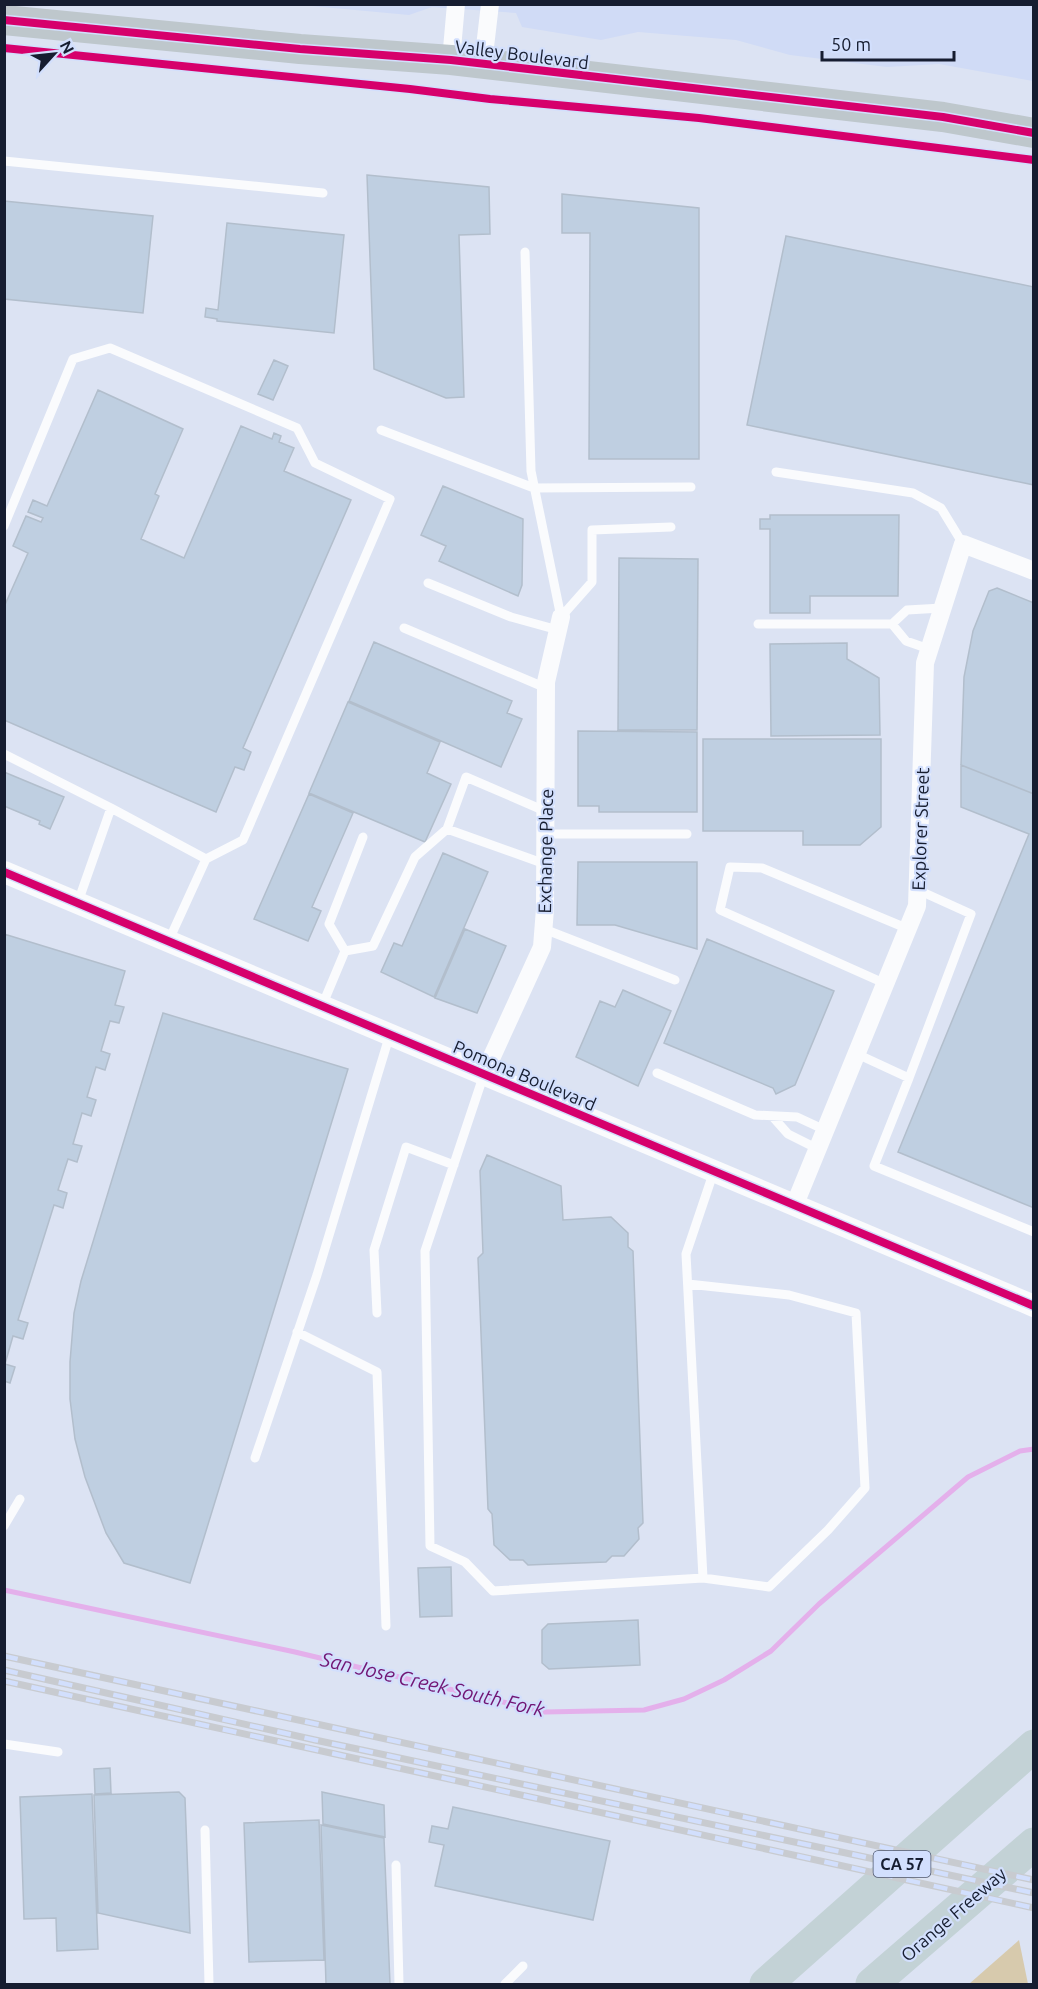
<svg xmlns="http://www.w3.org/2000/svg" width="1038" height="1989" font-family="Ubuntu,sans-serif">
  <style>
    .built { fill: #d0dbf6 }
    .green { fill: #d7caad }
    .lines { fill: none; stroke-linecap: round; stroke-linejoin: round }
    .stream { stroke: #e4b0eb; stroke-width: 5 }
    .building { fill: #bfcfe1; stroke: #b2becc; stroke-width: 1.5 }
    .service { stroke: #fafbfd; stroke-width: 9 }
    .minor { stroke: #fafbfd; stroke-width: 18 }
    .tertiary { stroke: #fafbfd; stroke-width: 22 }
    .primary { stroke: #bec7cc; stroke-width: 30 }
    .motorway { stroke: #c3d2d6; stroke-width: 33 }
    .rail-casing { stroke: #c8cbd0; stroke-width: 7 }
    .rail { stroke: #d2dffd; stroke-width: 4.5; stroke-dasharray: 14; stroke-linecap: butt }
    .cycleway-casing { stroke: #d2dffd; stroke-width: 11 }
    .cycleway { stroke: #d6006c; stroke-width: 8 }
    .labels { text-anchor: middle; dominant-baseline: central; stroke-width: 4.5; stroke-linejoin: round; paint-order: stroke }
    .shield { fill: #d2dffd; stroke: #4e576e; stroke-width: 1.5 }
    .shield-label { font-size: 16px; font-weight: bold; fill: #161d30 }
    .street-label { font-size: 18px; fill: #161d30; stroke: #d2dffd }
    .water-label { font-size: 20px; font-style: italic; fill: #711574; stroke: #d2dffd }
  </style>
  <rect width="100%" height="100%" fill="#dce3f3"/>
  <path class="built" d="M301,5h732v76l-94,-17 -52,3 -97,-12 -54,-15 -98,-8 -37,8 -79,-13 -6,-14 -84,-6 -23,8z"/>
  <path class="green" d="M1019,1940l9,44h-59z"/>
  <g class="lines">
    <path class="stream" d="M4,1590l291,62 250,60 99,-2 40,-11 40,-19 47,-29 48,-47 149,-127 52,-26 14,-2"/>
  </g>
  <path class="building" d="M367,175l122,12 1,47 -31,1 5,162 -18,1 -72,-29z
    M562,194l137,14v251h-110l1,-226h-28z
    M4,201l149,15 -10,97 -139,-14z
    M227,223l117,12 -10,98 -117,-12v-2l-12,-2 1,-9 12,2z
    M786,236l248,51v198l-287,-60z
    M274,360l14,6 -15,34 -15,-6z
    M98,390l85,39 -28,65 4,2 -18,43 43,19 57,-132 31,13 2,-6 7,3 -2,6 15,6 -10,23 67,29 -108,248 8,4 -7,18 -9,-3 -19,45 -212,-92v-113l24,-54 -15,-7 13,-30 15,6 2,-4 -15,-6 5,-12 14,6z
    M443,486l80,33 -1,66 -4,11 -79,-35 7,-15 -25,-11z
    M770,515h129l-1,81h-88v17h-40v-84h-10v-10h10z
    M619,558l79,1 -1,171h-79z
    M997,588l37,15v191l-73,-29 3,-88 9,-46 16,-40z
    M374,642l138,59 -5,12 15,6 -21,48 -152,-66z
    M847,643v16l32,19 1,57 -109,1 -1,-92z
    M348,702l92,40 -13,31 24,11 -26,58 -116,-49z
    M578,731l119,1v80h-98v-6h-21z
    M703,739h178v88l-21,18h-57v-14h-100z
    M961,765l73,29v414l-136,-56 131,-318 -68,-27z
    M4,772l60,25 -14,32 -11,-5 1,-3 -36,-15z
    M309,794l44,19 -41,94 9,4 -13,30 -54,-22z
    M443,853l45,19 -54,125 -53,-25 13,-29 8,3z
    M578,862h119v87l-82,-24h-38z
    M465,929l41,17 -29,67 -42,-15z
    M4,934l121,37 -10,34 9,2 -5,16 -9,-2 -9,30 9,3 -5,16 -9,-3 -9,30 9,3 -5,16 -9,-3 -9,31 9,2 -5,16 -9,-3 -10,31 9,3 -4,15 -9,-3 -36,115 10,3 -5,16 -10,-3 -8,28 10,3 -5,16 -6,-2z
    M707,939l127,52 -39,94 -19,9 -3,-6 -109,-45z
    M623,990l48,21 -33,75 -62,-29 24,-56 15,6z
    M163,1013l185,56 -158,514 -66,-20 -18,-30 -21,-56 -10,-38 -5,-40v-37l4,-49 7,-32z
    M487,1155l74,31 2,34 48,-3 17,16v14l5,4 10,272 -5,5 1,11 -15,17h-12l-6,6 -78,3 -5,-5h-13l-16,-15 -2,-31 -4,-5 -10,-251 5,-5 -3,-82z
    M451,1567l1,49 -32,1 -2,-49z
    M638,1620l2,45 -91,4 -7,-6v-33l6,-6z
    M110,1768l1,25 -16,1 -1,-25z
    M179,1792l6,6 5,135 -92,-20 -4,-118z
    M322,1792l62,13 1,32 -62,-13z
    M92,1794l6,155 -41,2 -1,-33 -32,1 -4,-122z
    M453,1807l157,34 -17,79 -158,-34 9,-41 -15,-3 3,-16 16,3z
    M319,1820l5,140 -75,2 -5,-139z
    M321,1825l63,13 6,146h-64z"/>
  <g class="lines">
    <path class="service" d="M4,161l319,32
      M525,252l6,219 30,146
      M381,430l153,58 157,-1
      M776,472l137,21 28,15 22,36
      M4,526l69,-167 37,-11 187,80 18,35 75,36 -147,341 -37,19 -37,81
      M428,583l83,34 47,13
      M561,617l31,-35v-52l79,-3
      M758,624h134
      M404,628l142,60
      M929,649l-23,-8 -14,-17 15,-14 35,-2
      M4,754l107,54
      M447,829l98,35
      M546,834h141
      M78,902l33,-94 95,51
      M544,929l131,51
      M345,951l-16,-27 34,-87
      M886,984l-166,-74 10,-43 32,1 144,60
      M322,1006l23,-55 28,-5 42,-89 32,-28 19,-52 79,34
      M857,1054l52,24 -35,88 160,66
      M657,1073l98,42 42,2 28,13
      M484,1074l-59,177 5,295 35,16 28,29 210,-13 -17,-324 28,-83
      M909,1078l62,-164 -53,-24
      M772,1116l16,18 30,15
      M688,1284l101,11 67,18 9,175 -37,42 -59,57 -66,-9
      M377,1313l-3,-63 32,-103 48,18
      M297,1332l80,40 9,254
      M255,1458l62,-183 73,-241
      M4,1526l16,-27
      M4,1744l54,8
      M205,1830l4,154
      M396,1865l3,119
      M505,1984l18,-18"/>
    <path class="minor" d="M451,60l5,-56
      M483,64l7,-60
      M484,1074l58,-127 3,-38 1,-227 15,-65
      M795,1204l122,-298 8,-243 38,-119 71,27"/>
    <path class="tertiary" d="M4,872l1030,434"/>
    <path class="primary" d="M4,20l296,29 151,11 492,57 91,16"/>
    <path class="motorway" d="M766,1984l268,-238
      M872,1984l162,-140"/>
    <g class="rail-casing">
      <path id="rail" d="M4,1656l1030,224
        M4,1670l311,70 719,153
        M4,1681l1030,227"/>
    </g>
    <use href="#rail" class="rail"/>
    <g class="cycleway-casing">
      <path id="cycleway" d="M4,20l296,29 151,11 492,57 91,16
        M4,48l406,41 80,10 209,19 335,42
        M4,872l1030,434"/>
    </g>
    <use href="#cycleway" class="cycleway"/>
  </g>
  <g class="labels">
    <rect class="shield" x="873.5" y="1851" width="57" height="26" rx="4.5"/>
    <g class="shield-label">
      <text x="902" y="1864">CA 57</text>
    </g>
    <g class="street-label">
      <text transform="translate(522 54) rotate(7)">Valley Boulevard</text>
      <text transform="translate(920 829) rotate(-88)">Explorer Street</text>
      <text transform="translate(545 851) rotate(-89)">Exchange Place</text>
      <text transform="translate(525 1075) rotate(23)">Pomona Boulevard</text>
      <text transform="translate(953 1914) rotate(-41)">Orange Freeway</text>
    </g>
    <g class="water-label">
      <text transform="translate(433 1684) rotate(13)">San Jose Creek South Fork</text>
    </g>
  </g>
  <rect width="1038" height="1989" fill="none" stroke="#161d30" stroke-width="12"/>
  <g transform="translate(54 54) rotate(63)" stroke="#d2dffd" stroke-width="4.5" paint-order="stroke">
  <path d="M0-4.5L10 22L0 15L-10 22Z" fill="#161d30"/>
  <text y="-9" font-size="16" font-weight="bold" text-anchor="middle" fill="#161d30">N</text>
  </g>
  <path d="M822 51v9h132v-9" fill="none" stroke="#161d30" stroke-width="3"/>
  <text x="831" y="51" font-size="18" fill="#161d30" stroke="#d2dffd" stroke-width="4.5" paint-order="stroke">50 m</text>
</svg>
